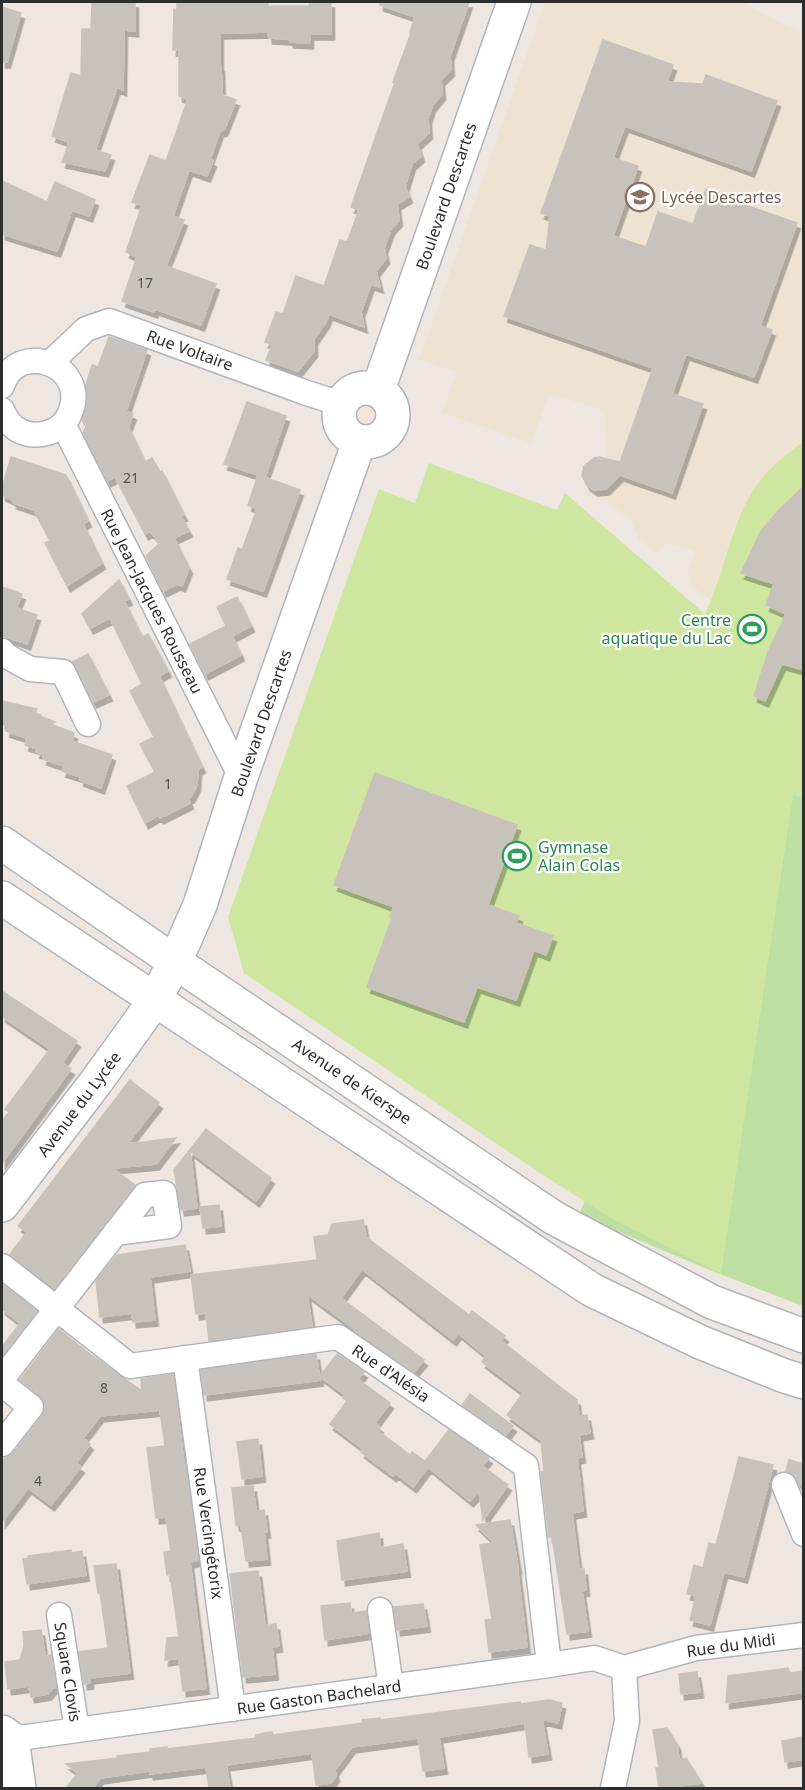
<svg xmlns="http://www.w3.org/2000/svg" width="805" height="1790" font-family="'Noto Sans',sans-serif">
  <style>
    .education { fill: #eee2d3 }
    .green { fill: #bde0a2 }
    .pitch { fill: #cee69f }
    .building { fill: #c7c2bc; stroke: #c9c3bb; stroke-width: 1.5; filter: url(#shadow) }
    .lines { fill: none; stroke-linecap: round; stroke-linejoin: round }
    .street-casing { stroke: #b2b4bc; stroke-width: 27 }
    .secondary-casing { stroke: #b2b4bc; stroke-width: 36 }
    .street { stroke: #fff; stroke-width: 24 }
    .secondary { stroke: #fff; stroke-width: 33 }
    .labels { text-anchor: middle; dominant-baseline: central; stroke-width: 4.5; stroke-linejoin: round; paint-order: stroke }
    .number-label { font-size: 14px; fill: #545352 }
    .street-label { font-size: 16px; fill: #2e2e2e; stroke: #fff }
    .education-label { font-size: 16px; fill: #785e54; stroke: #fff; text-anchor: start }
    .leisure-label { font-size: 16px; fill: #27864d; stroke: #fff; text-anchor: end }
  </style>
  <defs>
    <filter id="shadow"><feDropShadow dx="3.5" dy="6" stdDeviation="0" flood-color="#0004"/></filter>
  </defs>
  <rect width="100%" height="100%" fill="#eee7e1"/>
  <path class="education" d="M545,2h198l60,33v408l-31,23 -35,54 -26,81 -21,-16 -2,-14 7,-20 -29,-8 -9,10 -19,-14 -6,-17 -45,-37 -3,-4 -1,-10 5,-10 6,-3h12l-2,-48 -54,-16 -19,49 -89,-30 15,-41 -38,-12z"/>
  <path class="green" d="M749,783l54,14v509l-96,-37 -128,-54 28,-67z"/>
  <path class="pitch" d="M803,443v354l-12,-3 2,1 -72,479 -112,-57 -69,-44 -296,-200 -16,-56 151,-428 36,14 14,-40 128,47 8,-17 140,121c26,-55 26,-117 80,-158 6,-5 11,-10 18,-13z"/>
  <path class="building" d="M92,2h43v29l-11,-1 -1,60 -6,-3 -22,63 16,5 -6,16 -43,-9 7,-20 -17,-6 19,-63 10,3 1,-47h9z
    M177,2h91v4h42l-1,-4h22v32h-21v9l-20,-1 -1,-3 -20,-1 -1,-6 -48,1v32l1,1 1,29 14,5 -12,30 -4,1 -10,28 3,2 -6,15 -18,-6 -16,46 11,4 -18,46 50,18 -15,41 -46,-16 -1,3 -32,-11 15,-44 -11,-5 16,-47 -10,-3 18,-47 16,6 22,-62 -9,-3v-47l-6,1 1,-41 3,1z
    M380,2h89l-19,54 1,14 -10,10 1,14 -10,12 -4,13 1,14 -12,11 4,12 -9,8 -7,23 4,10 -12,7 2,16 -8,9 -7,19 2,10 -10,13 4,16 -9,-3 -10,28 3,15 -35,-13 -3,8 -12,17v12l-16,20 -32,-11 6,-16 -7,-2 11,-30 7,2 13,-38 28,10 16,-46 7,2 12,-32 -8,-3 44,-125h-2l18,-49 -1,-1 5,-15 -35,-12z
    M2,7l19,6 -14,49h-5z
    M603,40l70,25 -6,17 36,2 3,-9 71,26 -26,70 -126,-45 -12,32 25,8 -25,70 33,11 12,-35 35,12 13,-35 35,11 -1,3 57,20 -37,103 12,4 -18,47 -68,-23 -14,40 31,10 -31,89 -52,-18 -14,14 -12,1 -7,-5 -5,-9 2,-10 10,-8 6,-1 20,5 33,-94 -149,-52 26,-71 16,5 4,-34 -9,-3z
    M2,181l45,21 8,-20 40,18 -6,16 -17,-6 -15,41 -55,-17z
    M109,337l38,13 -21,61 7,3 -5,13 17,35 7,-4 8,14 2,-1 22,44 -3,1 8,15 -15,7 15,30 -7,18 -5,-2 -14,7 -17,-35 14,-13 -10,-12 -5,3 -30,-57 -8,4 -24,-48 3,-6 -4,-7 5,-22 -1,-13 6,-20 6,2z
    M247,402l39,14 -21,61 -41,-13z
    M11,457l55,18 22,46 -5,3 19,39 -35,23 -22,-43 5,-2 -16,-31 -21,-7v-3l-11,-5v-7z
    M258,475l42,15 -37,101 -36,-12 11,-31 4,2 15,-41 -9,-4z
    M804,486v184l-22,-6 -17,37 -11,-5 14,-44 18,-38 -20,-9 8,-21 -33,-11 20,-42 17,-20z
    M119,580l10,19 -5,2 18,36 6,-3 20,37 -9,5 43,91 -4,2 -1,16 -6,12 -3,1 2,5 -30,15 -2,-3 -13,8 -18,-37 28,-14 -15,-28 14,-7 -24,-46 12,-7 -32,-66 -20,10 -8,-14z
    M2,587l20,7 -6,14 21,7 -10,29 -23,-8 -2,1z
    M237,597l14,29 -19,10 9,19 -36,19 -15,-30 36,-18 -9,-19z
    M88,654l21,41 -16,7 -21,-40z
    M2,701l35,8 -2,5 20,8 -5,2 24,9 -2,8 40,14 -11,33 -21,-8 1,-3 -19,-6 2,-5 -21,-7 1,-4 -8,-3 2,-3 -13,-4 2,-7 -21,-7 2,-5 -6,-2z
    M375,773l142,52 -29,80 31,11 -3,7 37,13 -7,19 -12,-5 -18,50 -39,-13 -13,35 -97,-35 25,-69 -2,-1 4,-10 -60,-22z
    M2,991l75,50 -15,22 9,6 -69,94v-42l7,-9 -4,-3 45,-60 -48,-33z
    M130,1080l29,23 -32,41 49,-6 -20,26 -44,4 23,17 -81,104 -44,-35 17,-22 -9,-6z
    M206,1129l65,49 -15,23 -66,-50 7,57 -16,2 -7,-40z
    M219,1205l2,21 -18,2 -3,-21z
    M363,1220l3,17 103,78 3,-4 33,25 -4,5 76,59 2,16 8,-1 3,18 -11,2 3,22 -5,1 6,53 -11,2 7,56h5l2,21 -4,1 6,40 -21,3 -15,-98 -3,1 -8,-65h3l-3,-32 -34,-25 16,-22 -41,-31 4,-6 -28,-23 -5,7 -91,-71 -21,29 83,62 -10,12 -59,-40 1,-2 -49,-36 5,32 -103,15 -3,-28 -10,1 -5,-39 126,-15 -3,-23 14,-2 4,-11z
    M185,1245l5,26 -40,6 5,43 -22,2 -1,-9 -32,4 -4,-36 21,-26z
    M2,1284l35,27 -35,45v-9l18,-24 -18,-14z
    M59,1329l27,22 56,40 -1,-12 32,-5 11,90h1l13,96 -8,2 16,126 -23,3 -4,-33 -14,2 2,-22 12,-1 -9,-63 -3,1 -3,-23 7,-1 -5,-34 -10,1 -9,-70 18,-2 -5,-36 -60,6 -17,22 7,6 -14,19 5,4 -30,38 -23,-17 -26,34v-60l3,-4 8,-5 29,-37 3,-8 -1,-6 -4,-6 -20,-16z
    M316,1354l4,26 -116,15 -3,-25z
    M337,1354l27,18 -6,7 32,24 -15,20 5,4 -3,3 33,25 2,-3 13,9 24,-31 40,28 -7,8 26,19 -25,35 -4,-29 -9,10 -42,-34 -15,20 -18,-14 -2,3 -32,-24 2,-3 -33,-25 17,-23 -4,-3 2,-3 -25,-19z
    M470,1394l43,32 -7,9 -44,-30z
    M258,1439l4,37 -20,3 -5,-37z
    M739,1457l34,8 -29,112 -20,-5 -14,53 -20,-5 6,-24 -9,-2 7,-29 9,3 6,-25 7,2z
    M789,1460l15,4v21l-5,-1 -6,-10 -7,-3z
    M253,1486l3,26 8,-2 3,22h-3l3,27 -21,2 -5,-36h-5l-4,-37z
    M510,1520l8,47 -1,-1 10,81 -38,5 -4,-32 7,-1 -12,-74 14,-2 -18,-18z
    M379,1533l1,15 23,-4 4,27 -65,9 -5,-39z
    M71,1550v3l11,-2 4,24 -59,9 -4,-25 6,-1 -1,-2z
    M116,1564l14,109 -40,5v5l-6,1 -5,-32 29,-4 -8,-56 -2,1 -4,-27z
    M258,1571l7,55 11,-2 3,22 -7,1 3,27 -32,3 -13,-103z
    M350,1603l1,10 15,-2 3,22 -44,7 -4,-34z
    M423,1604l4,22 -30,4 -3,-23z
    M41,1630l4,26 6,-1 5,33h-3l-5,6 -17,3 -2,-11 -21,3 -3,-27 15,-2 4,-14 -1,-14z
    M788,1668l2,5 14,-2v21l-78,11 2,-27z
    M697,1672l3,20 -19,2 -2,-20z
    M549,1700l13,3 -4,20 -16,-4 6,35 -19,3 -4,-34 -86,14 5,31 -21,3 -5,-33 -66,9 -17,23 1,6 -5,7 -15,2 -4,-32 -86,12 4,23h-21l-3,-21 -56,7 -1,-3 -49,7 -7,10h-27l12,-15 -12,-9 51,-6v-2l33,-4v-3l17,-2v2l89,-11v-3l8,-2 8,-1 1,3 90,-12 -1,-3 18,-2v2l140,-18 1,2z
    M667,1728l10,16 2,16 7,-2 16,25 -23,3v2h-20l-3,-20h3l-6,-38z
    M804,1737v22l-19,3 -3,-21z"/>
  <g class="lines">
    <g class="street-casing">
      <path id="street" d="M50,363l36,-34 23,-8 195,71 37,12
        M2,386c15,-48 88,-21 68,27 -8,21 -37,28 -55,15 -7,-5 -10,-11 -13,-18
        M63,424l178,353
        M2,651l3,4 25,14 33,3 25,52
        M2,1266l128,100 208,-29 188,129 23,199
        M185,1358l48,351
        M2,1379l143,-184 19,-2 5,33 -54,7
        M2,1384l29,23 -29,37
        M784,1485l20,49
        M380,1610l11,77
        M59,1615l18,115
        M624,1668l72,-20 108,-13
        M12,1739l537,-74 45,-7 30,10
        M613,1788l14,-67 -3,-53"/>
    </g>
    <g class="secondary-casing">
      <path id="secondary" d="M339 415a27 27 0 1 1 54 0a27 27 0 1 1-54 0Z
        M378,390l136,-388
        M2,843l173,119 379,256 158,84 92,34
        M2,898l590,392 108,52 82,33 22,7
        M2,1205l94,-123 39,-54 19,-27 21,-39 25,-57 41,-128 118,-335
        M2,1732l10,7 7,49"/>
    </g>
    <use href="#street" class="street"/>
    <use href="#secondary" class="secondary"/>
  </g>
  <defs>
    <g id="school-ring" transform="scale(1.5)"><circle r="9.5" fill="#fff" stroke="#8d6e63" stroke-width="1.5"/><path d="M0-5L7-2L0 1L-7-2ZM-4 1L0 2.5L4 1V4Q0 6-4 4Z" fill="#8d6e63"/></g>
    <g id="stadium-ring" transform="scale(1.5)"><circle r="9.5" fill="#fff" stroke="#2e9e5b" stroke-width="1.5"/><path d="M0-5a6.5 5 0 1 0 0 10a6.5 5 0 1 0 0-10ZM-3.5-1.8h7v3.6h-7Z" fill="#2e9e5b"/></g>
  </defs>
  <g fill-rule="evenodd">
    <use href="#school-ring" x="640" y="197"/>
    <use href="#stadium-ring" x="752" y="629"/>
    <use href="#stadium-ring" x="517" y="856"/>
  </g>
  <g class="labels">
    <g class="number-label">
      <text x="145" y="282">17</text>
      <text x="131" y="477">21</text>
      <text x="168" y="783">1</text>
      <text x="104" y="1387">8</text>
      <text x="38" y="1480">4</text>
    </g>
    <g class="street-label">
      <text transform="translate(446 196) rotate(-71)">Boulevard Descartes</text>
      <text transform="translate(190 350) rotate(20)">Rue Voltaire</text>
      <text transform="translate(152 601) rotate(63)">Rue Jean-Jacques Rousseau</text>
      <text transform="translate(261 723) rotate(-71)">Boulevard Descartes</text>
      <text transform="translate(352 1081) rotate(34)">Avenue de Kierspe</text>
      <text transform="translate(79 1104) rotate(-53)">Avenue du Lycée</text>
      <text transform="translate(391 1373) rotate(34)">Rue d'Alésia</text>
      <text transform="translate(209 1533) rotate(82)">Rue Vercingétorix</text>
      <text transform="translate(731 1645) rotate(-8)">Rue du Midi</text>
      <text transform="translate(68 1672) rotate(81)">Square Clovis</text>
      <text transform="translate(319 1697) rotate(-8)">Rue Gaston Bachelard</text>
    </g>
    <g class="education-label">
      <text x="661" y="197">Lycée Descartes</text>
    </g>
    <g class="leisure-label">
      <text x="731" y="620">Centre<tspan x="731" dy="18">aquatique du Lac</tspan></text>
      <text x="538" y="847" text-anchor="start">Gymnase<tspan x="538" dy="18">Alain Colas</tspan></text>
    </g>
  </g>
  <rect width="805" height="1790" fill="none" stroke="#2e2e2e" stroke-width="6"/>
</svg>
